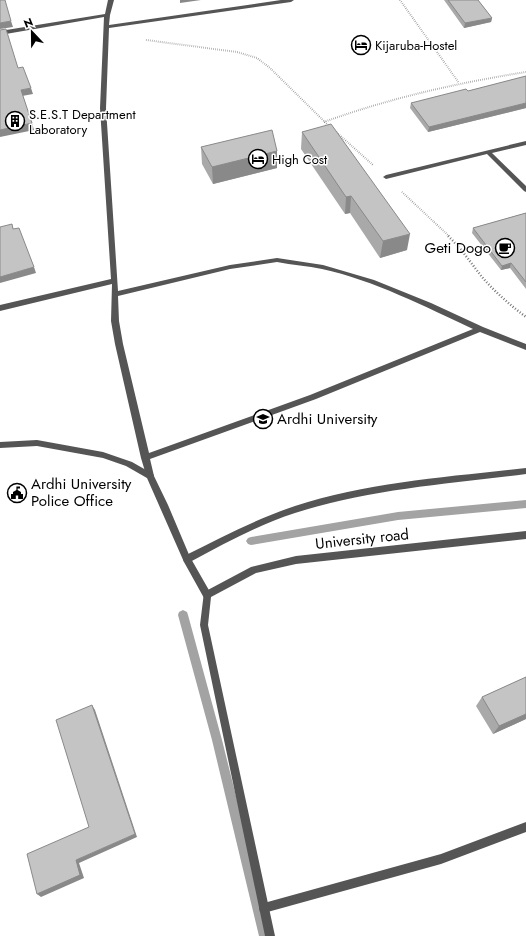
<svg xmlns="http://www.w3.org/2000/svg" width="526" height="936" font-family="Jost,sans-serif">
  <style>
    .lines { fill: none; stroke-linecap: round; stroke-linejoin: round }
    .stream { fill: #a3a3a3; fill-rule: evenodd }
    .path-far1 { stroke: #777; stroke-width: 2; stroke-dasharray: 0.5 1.5; stroke-linecap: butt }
    .path { stroke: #777; stroke-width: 2.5; stroke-dasharray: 1 2; stroke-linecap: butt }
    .service { fill: #555; fill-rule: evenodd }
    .minor { fill: #555; fill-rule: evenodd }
    .tertiary { fill: #555; fill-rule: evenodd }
    .wall { fill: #a9a9a9 }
    .shaded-wall { fill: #898989 }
    .building { fill: #c4c4c4; stroke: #898989 }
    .labels { text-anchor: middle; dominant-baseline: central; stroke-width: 3; stroke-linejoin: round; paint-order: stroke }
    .far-poi-label { font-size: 13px; fill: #000; stroke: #fff; text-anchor: start }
    .poi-label { font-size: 15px; fill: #000; stroke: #fff; text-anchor: start }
    .street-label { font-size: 15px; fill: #000; stroke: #fff }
  </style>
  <rect width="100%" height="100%" fill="#fff"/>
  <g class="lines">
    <path class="stream" d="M526,500v8l-128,12 -147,25 -3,-1 -2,-3 2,-3 3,-1 147,-25z
      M183,610l4,2 1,3 34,125 49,196h-12l-47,-196 -34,-125 1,-3z"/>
    <path class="path-far1" d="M400,0l59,83
      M146,40l91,12 20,6 13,10 60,59
      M324,122c66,-24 133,-39 202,-50
      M335,131l38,34
      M402,192l48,45"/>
    <path class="path" d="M448,236c13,12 23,27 34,41 13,15 28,28 44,40"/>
    <path class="service" d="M108,0h6l-4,15 -1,10 172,-25h13l-3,2 -182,26 -3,80 12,183 112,-26 47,-7 46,7 51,15 57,23 52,24 43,17v6l-46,-18 -164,67 -166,60 4,17 -1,2h-6l-6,-20 -26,-114 -4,-23 1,-37 -112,27v-6l111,-26 -11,-171 4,-91 -104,18v-4l105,-17zM277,262c15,3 31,4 45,7 51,11 104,38 151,60l-163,66 -161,58 -26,-109 -4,-23 -1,-25 112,-27z
      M526,141v4l-34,8 34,33v6l-2,-1 -37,-37 -101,25 -3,-2 3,-2z
      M526,468v6c-77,10 -157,15 -231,39 -37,12 -71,31 -105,49l-3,1 -3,-1 -1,-3 1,-3c36,-18 72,-37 111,-50 74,-24 154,-29 231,-38z
      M526,822v10l-85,32 -177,49 -4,-1 -1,-4 1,-4 4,-1 177,-49z"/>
    <path class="minor" d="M37,440l66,12 29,10 21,12 15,31 22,52 20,35 1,3 -1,3 -3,1 -3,-1 -20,-36 -37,-84 -21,-12 -23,-8 -66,-12 -37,2v-6z"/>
    <path class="tertiary" d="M526,531v8l-230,25 -40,9 -45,24 -3,28 67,311h-10l-65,-311 4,-33 47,-25 45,-11z"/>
  </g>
  <path class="wall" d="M444,0h34l14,18 -1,4 -27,6z
    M526,76v32l-98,24 -18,-24 1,-5 57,-12z
    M302,132l105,118 -27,8 -30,-45 -5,1 -44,-65z
    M201,147l76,4v17l-64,16 -11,-20z
    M526,213v76l-16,-21 -9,2 -29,-37 1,-5z
    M526,677v42l-33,15 -17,-28 6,-9z"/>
  <path class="shaded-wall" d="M180,0h21l-21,3z
    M492,18l-1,4 -27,6 1,-5z
    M11,21l2,6 -13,2v-6z
    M31,88l2,6 -11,2 -1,-6z
    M526,103v5l-98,24 1,-5z
    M32,123l2,7 -34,7v-7z
    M277,151v17l-64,16 -1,-17z
    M351,196l-1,17 -5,1 1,-17z
    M410,234l-3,16 -27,8 3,-17z
    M511,263l-1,5 -9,2 1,-4z
    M34,267l2,6 -36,10v-6z
    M92,705l3,5 42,127 -58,26 5,15 -43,19 -4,-3 39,-34 59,-26z
    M526,714v5l-33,15 6,-8z"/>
  <path class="building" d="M0,0h5l6,21 -11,2z
    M448,0h30l14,18 -27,5z
    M6,29l12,39 5,-1 8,21 -10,2 11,33 -32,7v-100z
    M526,76v27l-97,24 -18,-24 55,-14 2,2z
    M331,124l79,110 -27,7 -32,-45 -5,1 -44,-65z
    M272,130l5,21 -65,16 -11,-20z
    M526,213v69l-15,-19 -9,3 -29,-38z
    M12,224l1,5 6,-1 15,39 -34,10v-50z
    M526,677v37l-27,12 -17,-29z
    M92,705l43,129 -59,26 4,15 -43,19 -10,-40 62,-27 -33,-107z"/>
  <defs>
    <g id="hotel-ring" transform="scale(1)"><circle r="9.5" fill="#fff" stroke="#000" stroke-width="1.5"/><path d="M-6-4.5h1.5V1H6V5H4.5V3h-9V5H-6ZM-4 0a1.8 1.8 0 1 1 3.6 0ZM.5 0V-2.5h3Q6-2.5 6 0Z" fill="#000"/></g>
    <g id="building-ring" transform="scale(1)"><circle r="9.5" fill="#fff" stroke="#000" stroke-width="1.5"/><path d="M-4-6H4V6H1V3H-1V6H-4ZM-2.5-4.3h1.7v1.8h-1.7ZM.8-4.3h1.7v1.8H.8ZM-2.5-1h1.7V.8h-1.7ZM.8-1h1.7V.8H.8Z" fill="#000"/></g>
    <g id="cafe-ring" transform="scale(1)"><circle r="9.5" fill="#fff" stroke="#000" stroke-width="1.5"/><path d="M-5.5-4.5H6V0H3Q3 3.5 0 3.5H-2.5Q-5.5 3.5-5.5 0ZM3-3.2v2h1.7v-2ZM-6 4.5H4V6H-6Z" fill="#000"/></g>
    <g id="university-ring" transform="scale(1)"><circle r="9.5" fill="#fff" stroke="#000" stroke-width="1.5"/><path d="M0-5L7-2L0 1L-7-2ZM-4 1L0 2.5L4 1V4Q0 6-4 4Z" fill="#000"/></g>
    <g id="civic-ring" transform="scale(1)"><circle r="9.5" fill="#fff" stroke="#000" stroke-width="1.5"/><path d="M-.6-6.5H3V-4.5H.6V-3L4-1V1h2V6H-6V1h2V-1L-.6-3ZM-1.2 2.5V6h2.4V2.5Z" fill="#000"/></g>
  </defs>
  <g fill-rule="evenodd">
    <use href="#hotel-ring" x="361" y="45"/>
    <use href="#building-ring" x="15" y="121"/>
    <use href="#hotel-ring" x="258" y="159"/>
    <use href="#cafe-ring" x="505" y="248"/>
    <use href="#university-ring" x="263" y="419"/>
    <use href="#civic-ring" x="17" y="493"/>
  </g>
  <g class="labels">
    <g class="far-poi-label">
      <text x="375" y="45">Kijaruba-Hostel</text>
      <text x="29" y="114">S.E.S.T Department<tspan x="29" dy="15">Laboratory</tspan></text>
      <text x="272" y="159">High Cost</text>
    </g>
    <g class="poi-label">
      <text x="491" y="248" text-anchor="end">Geti Dogo</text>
      <text x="277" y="419">Ardhi University</text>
      <text x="31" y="484">Ardhi University<tspan x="31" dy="17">Police Office</tspan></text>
    </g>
    <g class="street-label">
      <text transform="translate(362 539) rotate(-6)">University road</text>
    </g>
  </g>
  <g transform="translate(32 32) rotate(338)" stroke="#ffffff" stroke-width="3" paint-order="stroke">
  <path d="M0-3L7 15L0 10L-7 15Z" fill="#000000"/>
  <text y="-6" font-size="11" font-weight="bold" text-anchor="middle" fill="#000000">N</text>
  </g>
</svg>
